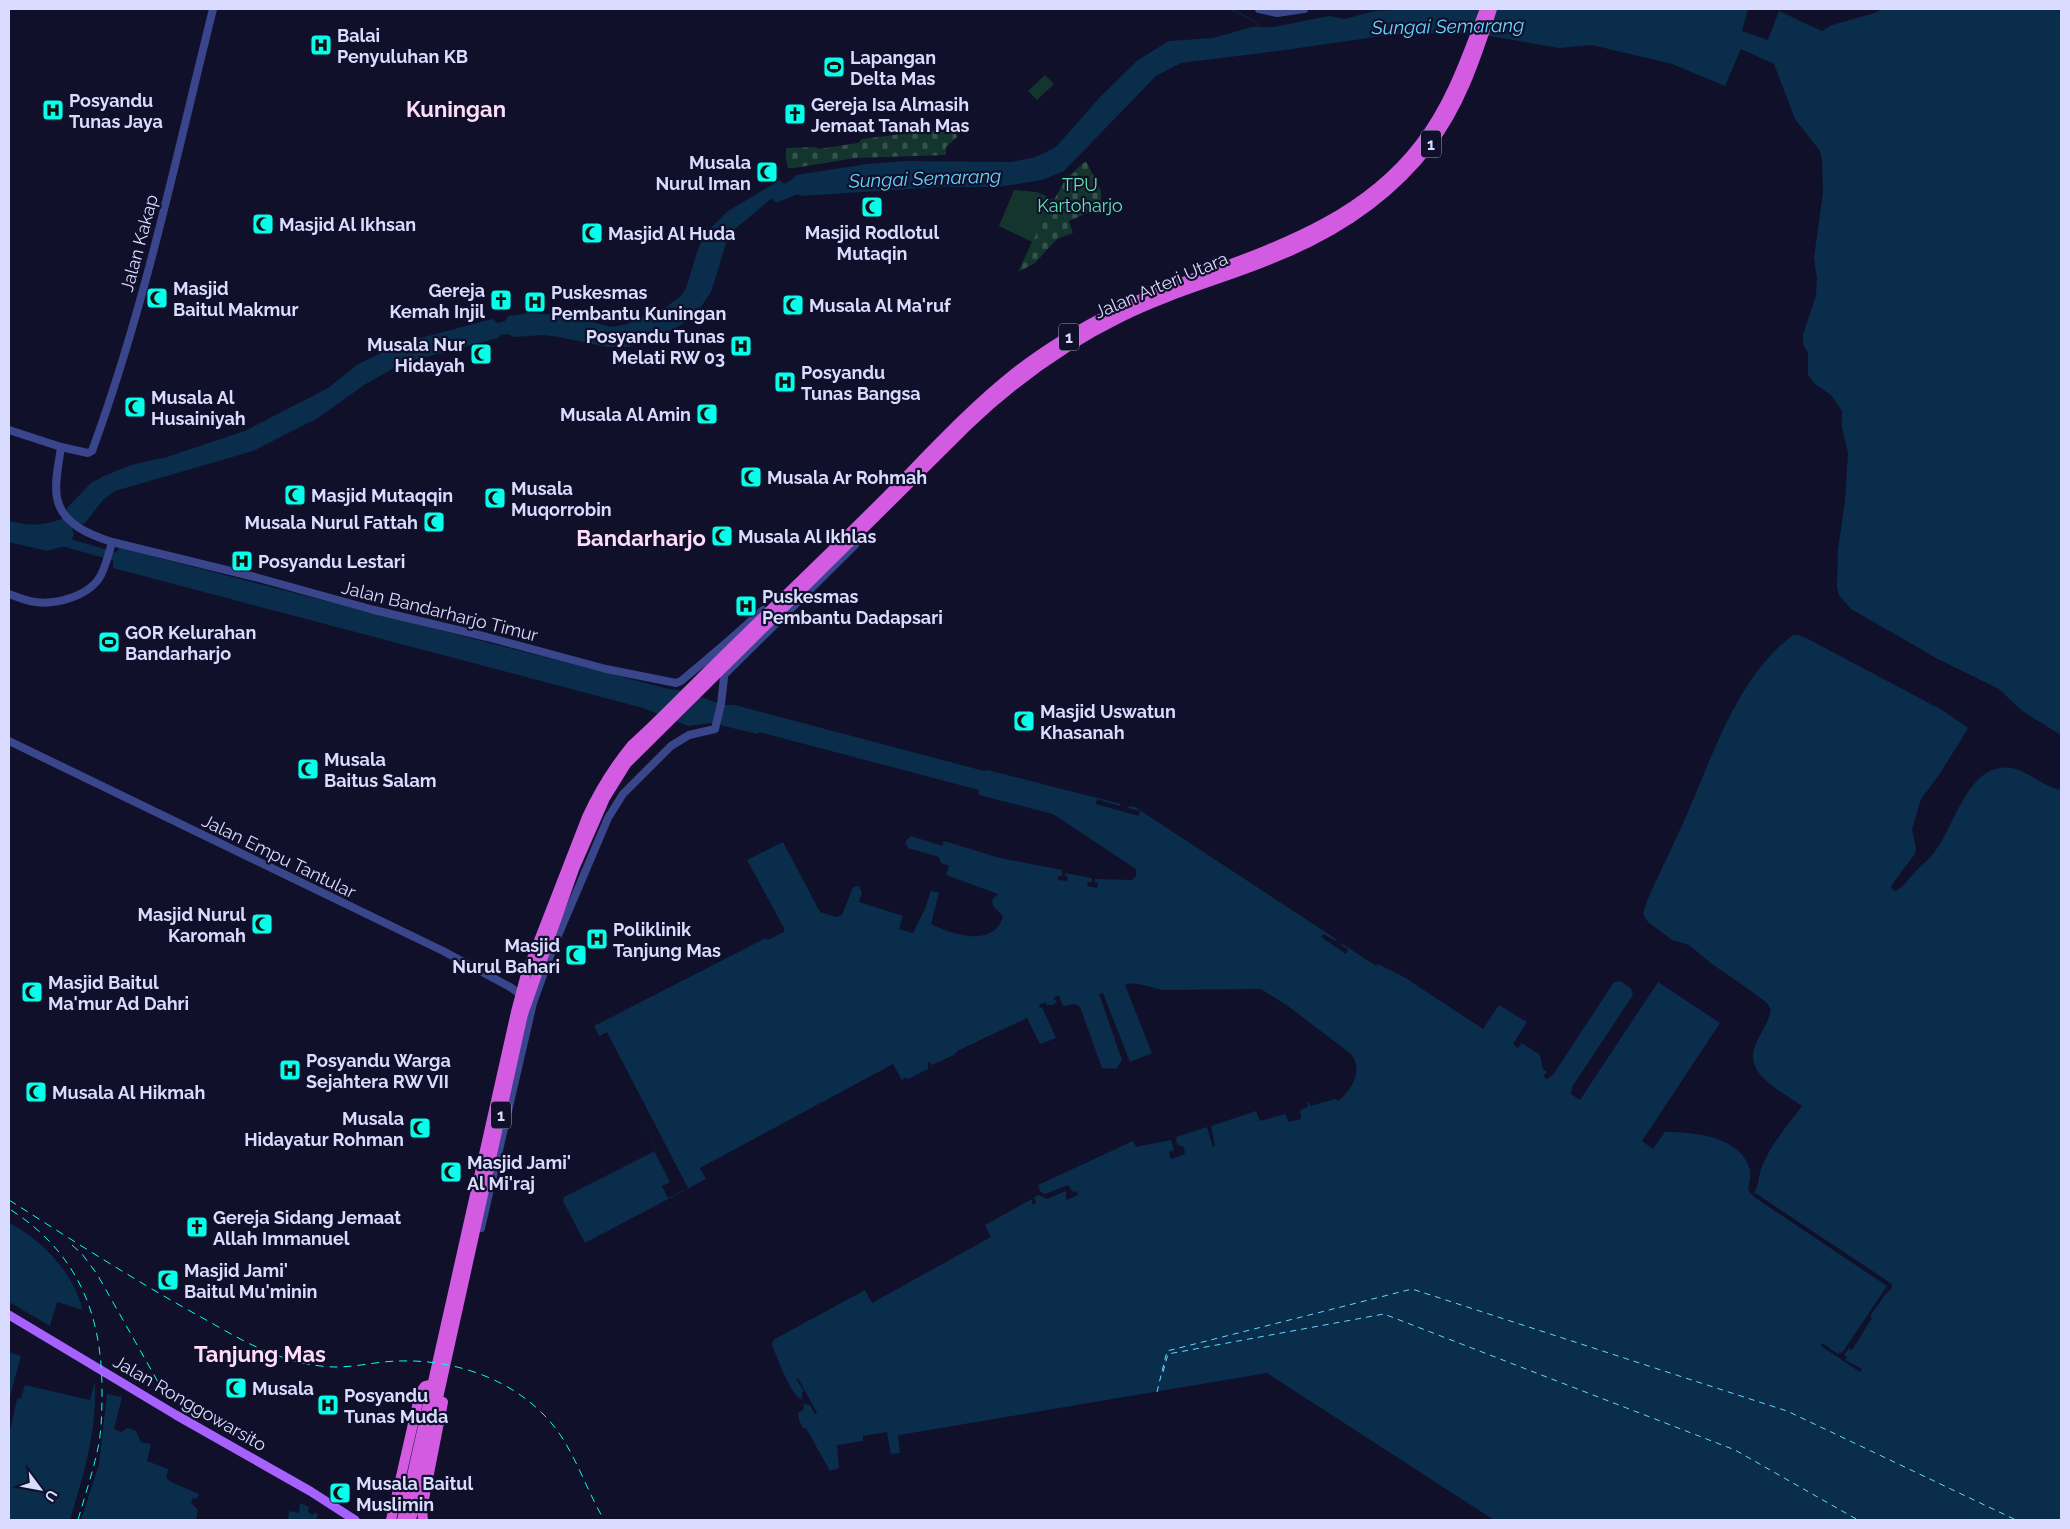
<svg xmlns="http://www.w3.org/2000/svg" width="2070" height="1529" font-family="Raleway,sans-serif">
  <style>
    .cemetery { fill: url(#cemetery-stones) }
    .pitch { fill: #13352d }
    .water { fill: #092d4b }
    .pier { fill: #10102b }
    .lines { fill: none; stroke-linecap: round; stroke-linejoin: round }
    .stream { stroke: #092d4b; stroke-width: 1 }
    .river { stroke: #092d4b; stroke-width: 9 }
    .ferry { stroke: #68d5ff; stroke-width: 1; stroke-dasharray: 6 5; stroke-linecap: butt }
    .tertiary { stroke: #3a468b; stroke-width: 8 }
    .primary { stroke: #a761ff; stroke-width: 9 }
    .trunk { stroke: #d35be2; stroke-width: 10 }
    .rail { stroke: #06ffea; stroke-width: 1; stroke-dasharray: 8 6; stroke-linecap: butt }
    .labels { text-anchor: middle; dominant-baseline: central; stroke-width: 4.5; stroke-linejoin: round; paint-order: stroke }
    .shield { fill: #10102b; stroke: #9d9fbf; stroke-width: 1 }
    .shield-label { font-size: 16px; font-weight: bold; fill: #dadcff }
    .poi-label { font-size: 18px; font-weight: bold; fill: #dadcff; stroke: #10102b; text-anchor: start }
    .park-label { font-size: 18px; fill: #60e4ab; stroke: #10102b }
    .street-label { font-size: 18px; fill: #dadcff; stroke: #10102b }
    .water-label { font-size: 19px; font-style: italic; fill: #68d5ff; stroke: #10102b }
    .district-label { font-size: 22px; font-weight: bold; fill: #ffdcf9; stroke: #10102b }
  </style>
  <defs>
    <pattern id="cemetery-stones" width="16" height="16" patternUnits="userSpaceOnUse" patternTransform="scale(1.25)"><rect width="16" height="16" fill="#13352d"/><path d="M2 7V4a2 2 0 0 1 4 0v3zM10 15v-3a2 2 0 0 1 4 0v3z" fill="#35524c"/></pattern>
  </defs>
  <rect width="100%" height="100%" fill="#10102b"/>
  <path class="cemetery" d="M950,128l5,1 2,8 -11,10v8l-91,3 -61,10h-6c-1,-6 -4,-14 -1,-20l29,-1 2,2 40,-6 4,-4z
    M1086,161l15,30v16l-32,14 4,12 -16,6 -22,24 -17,9 19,-41 29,-53z"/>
  <path class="pitch" d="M836,58l4,15 -9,3 -3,-16z
    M1045,75l9,9 -17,16 -9,-9z
    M1014,190l23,2 17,8 -22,42 -33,-16z"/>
  <path class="water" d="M1417,9h331l-6,22 26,9 11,-29 43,20 10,-6 43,-12 7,-4h179v726l-40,-25 -22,-21 -61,-30 -87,-50 -12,-14 -2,-7 1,-39 7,-48 3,-48 -6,-26v-16l-11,-16 -16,-11 -7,-9v-22l-5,-9v-9l13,-40 1,-16 -3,-21 9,-66 -1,-32 -2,-9 -25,-32 -21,-55 -33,-15 -16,37 -53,-22 -80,-19 -33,3 -69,-12 -48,-3 -60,3 -104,15 -97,12 -25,13 -92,95 -22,9 -44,7h-57l-141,9 -2,-2 -22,9 -4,-5 -43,36 -18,58 -17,25 -20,12 -46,18h-21l-48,-10 -16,-2 -29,2 -6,-3 -7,1 -3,3 -95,25 -39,22 -46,33 -65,33 -138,40 -12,9 -19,24 -8,-1 -4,5 2,8 -9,10 -18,5 -38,-9v-21c19,4 24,5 43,1 10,-3 15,-3 15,-14l24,-25 13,-7 27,-11 36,-8 78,-26 83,-43 29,-23 41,-21 94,-25 6,4 7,-2 3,-5 23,-3 38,3 42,11 16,-3 39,-17 15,-11 5,-8 13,-42 8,-14 21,-21 52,-31 4,4 9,-5 3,-4 71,-11 39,-3 105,1 25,-5 20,-10 45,-51 37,-36 31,-19 44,-3 39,-11h21l56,-11 16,3 30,-8z
    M119,548l550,141 11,1 44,15h11l249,66 3,-1 134,34 -1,2 -23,-7 -1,5 43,12 1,-5 -12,-3 1,-2 6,1 201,132 -1,2 -11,-7 -3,3 25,17 2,-4 -8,-6 1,-1 35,23 2,-2 26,13 79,52 16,-24 28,17 -14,22 5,4 4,-5 18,12 3,14 4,3 -4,4 4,3 6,-4 61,-93 7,-1 10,8 2,6 -61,92 -1,7 9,6 78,-118 62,41 -78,118 11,8 12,-17c29,0 76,4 85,38 1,7 -1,13 -2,20l4,5c7,-6 6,-17 9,-26 9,-24 26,-43 41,-63 -19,-14 -58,-31 -47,-60 5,-13 13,-22 16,-36l-4,-7 -23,-17 -32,-22 -23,-19 -17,-5 -24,-18 -5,-8 4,-13c14,-32 30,-63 43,-94 26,-60 49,-131 103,-172h5l10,4 134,71 25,17v3l-28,45 -18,24 -9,30 4,19 -1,6 -22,29 -2,4 2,3 3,1c9,-5 12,-12 19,-19 7,-8 15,-13 21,-22 20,-27 33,-89 76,-82 15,3 31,18 49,22v730h-567l-227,-147 -368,62 -1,2 2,16 -9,1 -4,-22 -24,4v5l-26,4 2,23 -9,3 -24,-43h-3l-4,-8 -1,-7 6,-4 -1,-5 7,1 5,9 2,-1 -19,-35 -2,1 8,12 -2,2v7c-11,-4 -25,-43 -30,-55l1,-5 92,-50 7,13 119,-66 -6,-12 47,-26v6l4,-2 -1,-4 -2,-1 5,-3 9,4 19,-8v9l12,-5 -1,-4 -4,1 -5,-7 -23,9 -5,-3 -2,-6 95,-44 3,6 35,-7 3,10 -5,2 2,7 14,-5 -1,-7 -7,-2 -1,-8 31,-10 6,20h2l-4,-21 45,-15 4,10 25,-7 4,8 12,-3 -1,-9 8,-3 -1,-5h2l1,4 26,-7 2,2c13,-10 26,-30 13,-47l-63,-48 -27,-17 -96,1c-13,-1 -29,-10 -40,-5l27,68 -22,9 -27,-69 -4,1 23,66 -6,9 -14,-1 -22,-61 -5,-3 -11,2 -2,-2 -3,-9 -6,3 4,4 -4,3h-7v-3l-7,3 1,3 2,-1 14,31 -16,6 -13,-26 -70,33 -3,4 -22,10 -4,-4v8l-20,10 -2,-2 -4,3 -9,-16 -193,104 6,11 -121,64 -22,-42 1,-4 93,-47 -63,-124 172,-88 2,2 16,-8v-4l-37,-68 36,-18 37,70 17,5 5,-2 11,-28 6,-1 3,7 -3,9 44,14 -4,13 14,4 11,-22 7,-20 8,2 -8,31c21,11 64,24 72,-8l-10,-10 -1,-6 6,-6 -52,-19 3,-9 -8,-3 -2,-6 -31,-9 -3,-6 6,-6 31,10 2,-5 56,17 62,12v6h-4v4l9,1 1,-4 -3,-1v-3l27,5v4h-4l-1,4 10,2 1,-5 -4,-1 1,-3 37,1 4,-4v-7l-83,-55 -74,-19v-5l-220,-58 -1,2 -47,-11 -23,3 -45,-18 -530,-140v-15l2,1z
    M9,1223c34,17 64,50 74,87l-26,-8 -7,24 -41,-24z
    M9,1352l12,4 -12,44z
    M95,1382c2,49 -11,92 -25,138h-61v-84l8,-37 4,-1 4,-13 65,15z
    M107,1394l15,3 -8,32 7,3 7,-4 8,3 5,11 10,2 -4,17 21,8 -2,9 5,4 28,12 -2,5 -4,-1 -2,5 7,7 -2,10h-115l18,-56z
    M300,1503l9,4 -1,5 5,3 2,-2 3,1 -2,6h-28l1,-9 10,2z"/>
  <path class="pier" d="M607,1032l81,156 -20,10 -6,-12 8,-4 -16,-31 3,-2 -59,-112z
    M1755,1193l137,91v4l-8,8 -14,20 2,2 -20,32 -3,-2 -5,7 3,2 -2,3 17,9 -2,3 -39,-26 1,-3 16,11 2,-2 2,1 45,-67 -127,-85 -8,-6z"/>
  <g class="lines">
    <path class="stream" d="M1231,9l22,11 8,8"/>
    <path class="river" d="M57,540l67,19"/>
    <path class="ferry" d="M1163,1372l5,-18 216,-40 351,136 123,70
      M1157,1392l10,-41 245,-62 375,122 229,109"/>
    <path class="tertiary" d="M1259,9l18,4 27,-4
      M9,430l52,17 27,6 4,-2c53,-144 84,-294 121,-442
      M112,542l143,35 119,33 113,27 119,32 70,14 5,-2c28,-23 55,-46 82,-71
      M9,594c8,3 17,7 26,8 21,3 55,-6 66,-27 5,-10 8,-22 11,-33 -22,-7 -50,-18 -55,-44 -3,-16 2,-35 4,-51
      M725,674l124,-123 6,-6 -3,-8
      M9,741l434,210 67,36 14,10
      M481,1228l52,-225 21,-58 54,-127 15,-24 48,-48 18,-11 26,-6 6,-25 4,-35"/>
    <path class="primary" d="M9,1315l167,100 134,76 45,29"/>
    <path class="trunk" d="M394,1508l5,-7 4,-14
      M391,1520l29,-127 5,-7 12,-3
      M402,1520l114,-508 10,-38 61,-157c12,-26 26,-49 45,-72 30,-27 58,-57 87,-85 54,-53 109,-105 162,-158 44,-44 86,-91 134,-129 39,-31 85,-56 130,-76 98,-41 207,-64 275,-153 31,-40 47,-88 65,-135
      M411,1520l112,-506 51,-145 31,-71 21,-34 342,-339c46,-44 96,-80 153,-108 52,-26 109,-40 162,-63 57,-24 109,-59 147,-109 31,-40 46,-88 62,-136
      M423,1520l-1,-11 21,-107"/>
    <path class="rail" d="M9,1200c63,40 125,80 190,116 22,12 44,26 67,35 21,9 47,16 70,16 21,0 43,-6 64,-6 62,-2 129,24 163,78 16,26 26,55 41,81
      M11,1210c65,42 90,101 91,176 0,20 0,38 -3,57 -5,26 -14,52 -21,77
      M72,1245l10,9 15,20 65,115"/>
  </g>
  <defs>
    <g id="hospital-square" transform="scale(1.125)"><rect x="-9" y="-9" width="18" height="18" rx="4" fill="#06ffea" stroke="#10102b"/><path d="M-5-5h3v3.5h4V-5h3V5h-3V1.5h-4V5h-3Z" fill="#111"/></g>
    <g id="stadium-square" transform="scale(1.125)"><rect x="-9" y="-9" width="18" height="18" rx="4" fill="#06ffea" stroke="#10102b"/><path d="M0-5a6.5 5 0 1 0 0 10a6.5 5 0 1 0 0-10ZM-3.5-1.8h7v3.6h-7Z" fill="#111"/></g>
    <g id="church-square" transform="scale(1.125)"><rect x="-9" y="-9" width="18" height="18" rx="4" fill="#06ffea" stroke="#10102b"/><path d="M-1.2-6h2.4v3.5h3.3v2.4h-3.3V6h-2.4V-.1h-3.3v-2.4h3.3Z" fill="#111"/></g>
    <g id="mosque-square" transform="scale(1.125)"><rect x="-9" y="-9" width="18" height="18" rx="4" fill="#06ffea" stroke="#10102b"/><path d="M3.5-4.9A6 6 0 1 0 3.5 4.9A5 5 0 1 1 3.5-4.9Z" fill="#111"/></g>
  </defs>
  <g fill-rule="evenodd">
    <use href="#hospital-square" x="321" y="45"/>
    <use href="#stadium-square" x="834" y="67"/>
    <use href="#hospital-square" x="53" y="110"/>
    <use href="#church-square" x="795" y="114"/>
    <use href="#mosque-square" x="767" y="172"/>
    <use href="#mosque-square" x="872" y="207"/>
    <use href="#mosque-square" x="263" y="224"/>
    <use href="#mosque-square" x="592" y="233"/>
    <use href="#mosque-square" x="157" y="298"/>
    <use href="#church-square" x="501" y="300"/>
    <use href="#hospital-square" x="535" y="302"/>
    <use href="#mosque-square" x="793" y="305"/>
    <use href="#hospital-square" x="741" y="346"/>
    <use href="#mosque-square" x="481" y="354"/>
    <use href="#hospital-square" x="785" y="382"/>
    <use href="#mosque-square" x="135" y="407"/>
    <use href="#mosque-square" x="707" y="414"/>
    <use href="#mosque-square" x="751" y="477"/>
    <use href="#mosque-square" x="295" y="495"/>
    <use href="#mosque-square" x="495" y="498"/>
    <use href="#mosque-square" x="434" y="522"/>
    <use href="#mosque-square" x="722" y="536"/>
    <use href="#hospital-square" x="242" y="561"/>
    <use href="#hospital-square" x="746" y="606"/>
    <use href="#stadium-square" x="109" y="642"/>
    <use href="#mosque-square" x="1024" y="721"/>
    <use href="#mosque-square" x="308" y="769"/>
    <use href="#mosque-square" x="262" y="924"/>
    <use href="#hospital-square" x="597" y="939"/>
    <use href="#mosque-square" x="576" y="955"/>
    <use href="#mosque-square" x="32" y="992"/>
    <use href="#hospital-square" x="290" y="1070"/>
    <use href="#mosque-square" x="36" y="1092"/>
    <use href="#mosque-square" x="420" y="1128"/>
    <use href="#mosque-square" x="451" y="1172"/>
    <use href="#church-square" x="197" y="1227"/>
    <use href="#mosque-square" x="168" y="1280"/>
    <use href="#mosque-square" x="236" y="1388"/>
    <use href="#hospital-square" x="328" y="1405"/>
    <use href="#mosque-square" x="340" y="1493"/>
  </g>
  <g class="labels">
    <g class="shield">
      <rect x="1421" y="130.5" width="20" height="27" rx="4"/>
      <rect x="1059" y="323.5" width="20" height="27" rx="4"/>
      <rect x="491" y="1101.5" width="20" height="27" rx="4"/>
    </g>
    <g class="shield-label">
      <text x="1431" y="144">1</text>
      <text x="1069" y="337">1</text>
      <text x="501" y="1115">1</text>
    </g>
    <g class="poi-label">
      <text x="337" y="35">Balai<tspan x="337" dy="21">Penyuluhan KB</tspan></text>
      <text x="850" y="57">Lapangan<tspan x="850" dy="21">Delta Mas</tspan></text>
      <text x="69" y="100">Posyandu<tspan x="69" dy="21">Tunas Jaya</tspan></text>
      <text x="811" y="104">Gereja Isa Almasih<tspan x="811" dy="21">Jemaat Tanah Mas</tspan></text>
      <text x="751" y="162" text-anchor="end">Musala<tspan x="751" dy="21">Nurul Iman</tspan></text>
      <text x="279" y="224">Masjid Al Ikhsan</text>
      <text x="872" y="232" text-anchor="middle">Masjid Rodlotul<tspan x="872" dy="21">Mutaqin</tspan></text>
      <text x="608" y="233">Masjid Al Huda</text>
      <text x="173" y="288">Masjid<tspan x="173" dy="21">Baitul Makmur</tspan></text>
      <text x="485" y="290" text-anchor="end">Gereja<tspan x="485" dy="21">Kemah Injil</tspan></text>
      <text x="551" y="292">Puskesmas<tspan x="551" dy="21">Pembantu Kuningan</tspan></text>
      <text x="809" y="305">Musala Al Ma'ruf</text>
      <text x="725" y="336" text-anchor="end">Posyandu Tunas<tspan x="725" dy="21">Melati RW 03</tspan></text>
      <text x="465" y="344" text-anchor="end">Musala Nur<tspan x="465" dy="21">Hidayah</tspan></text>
      <text x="801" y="372">Posyandu<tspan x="801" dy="21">Tunas Bangsa</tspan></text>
      <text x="151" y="397">Musala Al<tspan x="151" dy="21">Husainiyah</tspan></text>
      <text x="691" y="414" text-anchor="end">Musala Al Amin</text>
      <text x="767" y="477">Musala Ar Rohmah</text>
      <text x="511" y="488">Musala<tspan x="511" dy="21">Muqorrobin</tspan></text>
      <text x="311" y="495">Masjid Mutaqqin</text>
      <text x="418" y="522" text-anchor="end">Musala Nurul Fattah</text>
      <text x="738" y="536">Musala Al Ikhlas</text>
      <text x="258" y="561">Posyandu Lestari</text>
      <text x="762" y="596">Puskesmas<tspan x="762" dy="21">Pembantu Dadapsari</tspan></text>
      <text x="125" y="632">GOR Kelurahan<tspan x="125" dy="21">Bandarharjo</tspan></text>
      <text x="1040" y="711">Masjid Uswatun<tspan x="1040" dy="21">Khasanah</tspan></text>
      <text x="324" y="759">Musala<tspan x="324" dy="21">Baitus Salam</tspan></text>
      <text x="246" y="914" text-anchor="end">Masjid Nurul<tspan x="246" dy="21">Karomah</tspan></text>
      <text x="613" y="929">Poliklinik<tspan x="613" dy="21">Tanjung Mas</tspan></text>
      <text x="560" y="945" text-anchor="end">Masjid<tspan x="560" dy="21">Nurul Bahari</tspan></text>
      <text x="48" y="982">Masjid Baitul<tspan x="48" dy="21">Ma'mur Ad Dahri</tspan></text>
      <text x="306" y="1060">Posyandu Warga<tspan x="306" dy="21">Sejahtera RW VII</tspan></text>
      <text x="52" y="1092">Musala Al Hikmah</text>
      <text x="404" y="1118" text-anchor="end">Musala<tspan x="404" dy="21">Hidayatur Rohman</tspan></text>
      <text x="467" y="1162">Masjid Jami'<tspan x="467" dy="21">Al Mi'raj</tspan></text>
      <text x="213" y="1217">Gereja Sidang Jemaat<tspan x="213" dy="21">Allah Immanuel</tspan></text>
      <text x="184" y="1270">Masjid Jami'<tspan x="184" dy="21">Baitul Mu'minin</tspan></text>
      <text x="252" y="1388">Musala</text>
      <text x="344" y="1395">Posyandu<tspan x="344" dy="21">Tunas Muda</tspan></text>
      <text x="356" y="1483">Musala Baitul<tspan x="356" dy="21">Muslimin</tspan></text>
    </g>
    <g class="park-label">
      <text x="1080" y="184">TPU<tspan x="1080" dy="21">Kartoharjo</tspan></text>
    </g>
    <g class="street-label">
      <text transform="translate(139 243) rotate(-75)">Jalan Kakap</text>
      <text transform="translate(1161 285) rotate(-23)">Jalan Arteri Utara</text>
      <text transform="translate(440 611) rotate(14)">Jalan Bandarharjo Timur</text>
      <text transform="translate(279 856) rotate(26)">Jalan Empu Tantular</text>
      <text transform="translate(190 1403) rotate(30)">Jalan Ronggowarsito</text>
    </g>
    <g class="water-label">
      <text transform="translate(1448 26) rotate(-1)">Sungai Semarang</text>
      <text transform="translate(925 178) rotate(-2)">Sungai Semarang</text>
    </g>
    <g class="district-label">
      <text x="456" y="109">Kuningan</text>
      <text x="641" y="538">Bandarharjo</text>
      <text x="260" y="1354">Tanjung Mas</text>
    </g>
  </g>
  <rect width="2070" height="1529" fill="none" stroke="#dadcff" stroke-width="20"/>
  <g transform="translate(40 1489) rotate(122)" stroke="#10102b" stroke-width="4" paint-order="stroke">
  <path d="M0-4L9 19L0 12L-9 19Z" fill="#dadcff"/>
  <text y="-8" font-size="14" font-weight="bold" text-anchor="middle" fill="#dadcff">U</text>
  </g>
</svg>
